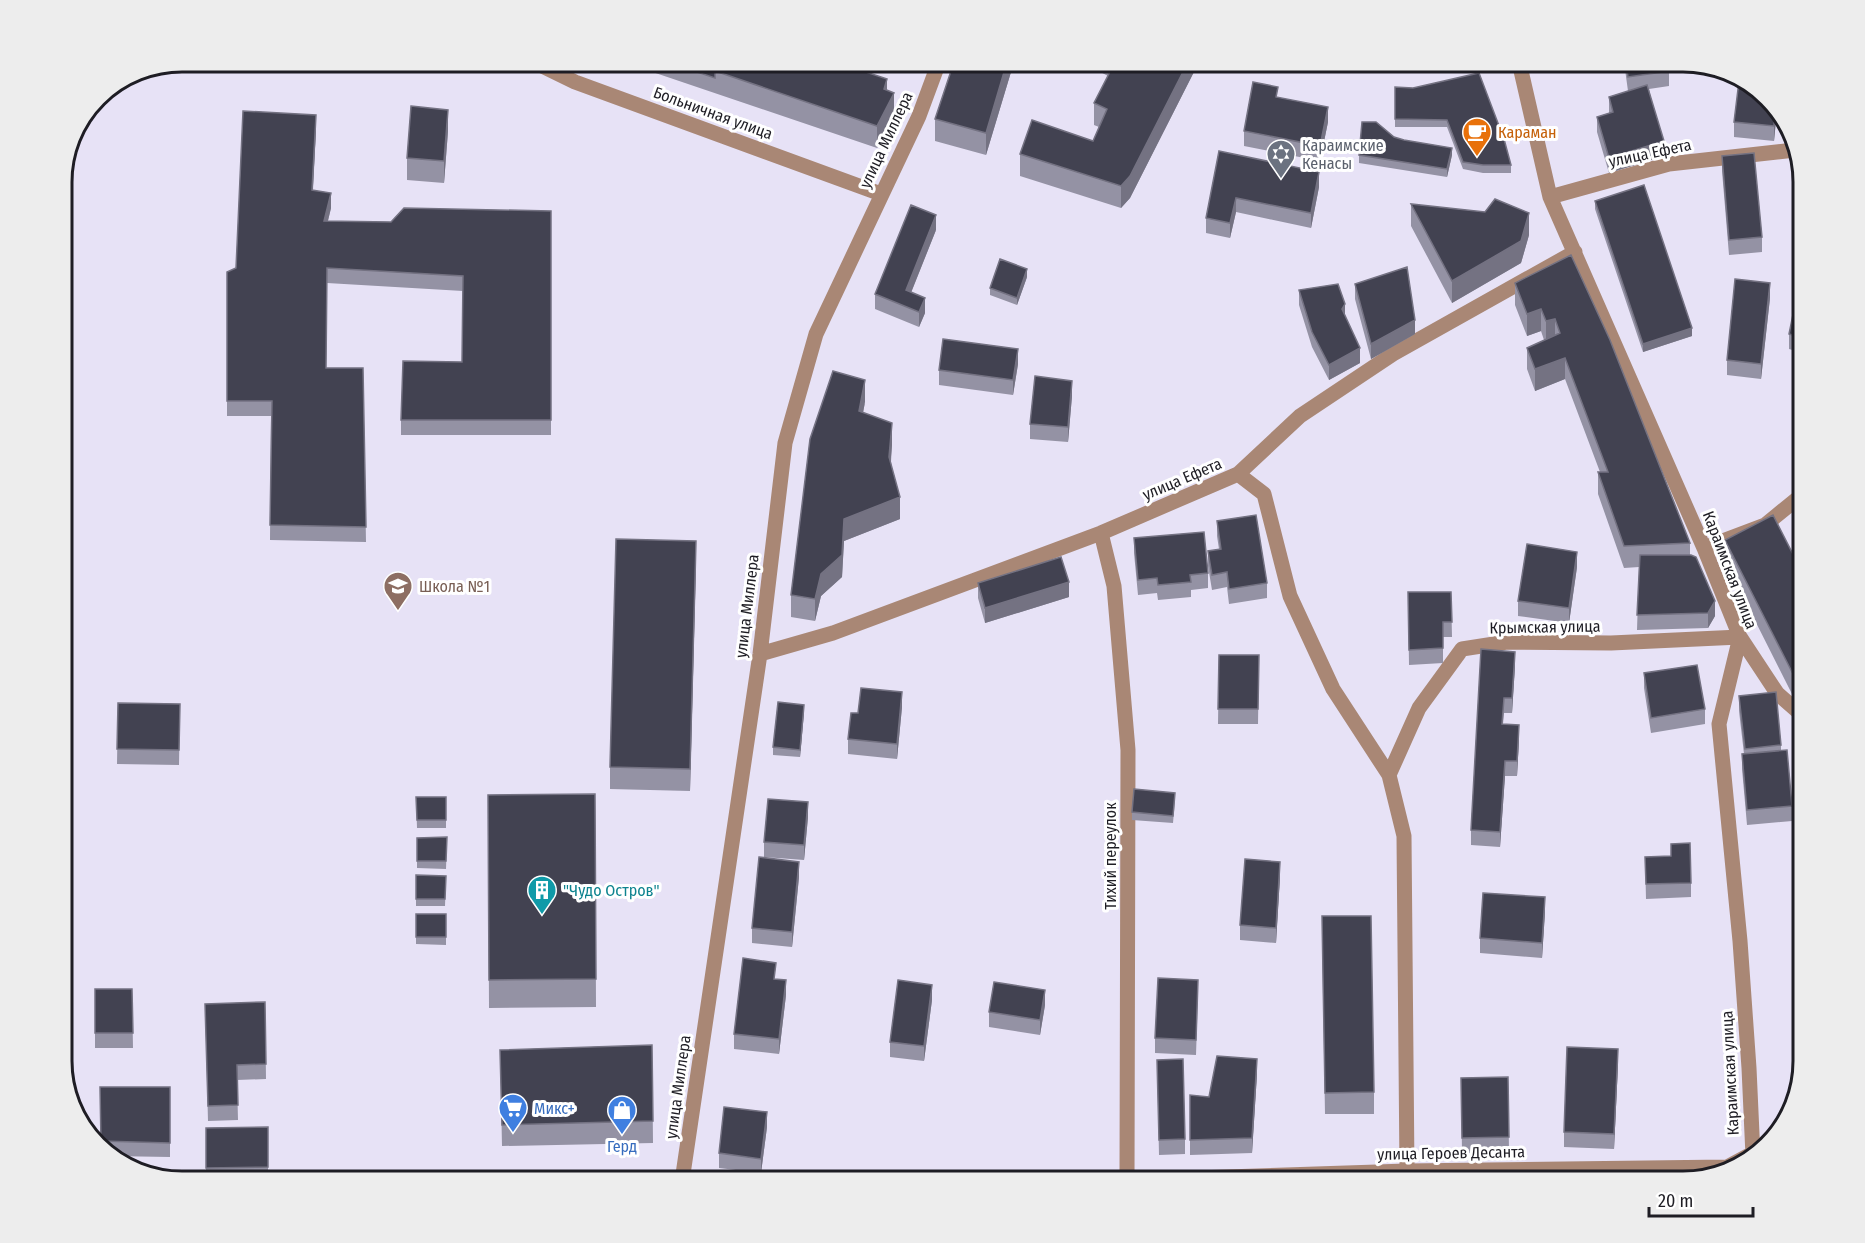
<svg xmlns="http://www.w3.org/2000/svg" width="1865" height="1243" font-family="'Fira Sans Condensed',sans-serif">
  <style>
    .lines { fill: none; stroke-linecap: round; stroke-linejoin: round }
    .minor { stroke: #a98775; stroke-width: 15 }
    .wall { fill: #9492a4 }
    .shaded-wall { fill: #747282 }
    .building { fill: #424251; stroke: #747282; stroke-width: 1.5 }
    .labels { text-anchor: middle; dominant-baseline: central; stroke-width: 6; stroke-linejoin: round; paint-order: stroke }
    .street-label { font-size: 16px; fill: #1e1d24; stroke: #fff }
    .food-label { font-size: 16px; fill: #c56008; stroke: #fff; text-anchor: start }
    .worship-label { font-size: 16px; fill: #5b616d; stroke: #fff; text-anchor: start }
    .education-label { font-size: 16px; fill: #785e54; stroke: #fff; text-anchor: start }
    .culture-label { font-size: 16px; fill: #0d838f; stroke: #fff; text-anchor: start }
    .shop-label { font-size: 16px; fill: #366cbe; stroke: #fff; text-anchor: start }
    .rim { fill: none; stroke: #1e1d24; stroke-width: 3 }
  </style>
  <rect width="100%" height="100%" fill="#e7e2f6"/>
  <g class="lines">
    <path class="minor" d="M534,62l41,20 306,112
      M1519,62l31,135 154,351 36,89 37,56 26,23
      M1550,197l119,-33 126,-14
      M1238,474l26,20 26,102 43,93 56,86 15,61 3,335
      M1101,533l13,53 14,164 -1,431
      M1704,548l61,-23 38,-31
      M1740,637l-21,87 21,217 9,127 4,88
      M760,654l73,-21 268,-100 137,-59 62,-58 93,-62 182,-102
      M1389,775l30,-67 43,-59 45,-7 104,1 129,-6
      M682,1181l78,-527 25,-211 31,-109 103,-218 20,-54
      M1106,1181l301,-10 320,-4 26,-14 30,-25"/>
  </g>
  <path class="wall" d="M623,62h213l51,28 7,25 -17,33z
    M1014,62l-28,93 -51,-14v-22z
    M1036,62h23l-1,4z
    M1089,62h110l-69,136 -9,10 -101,-32v-22l73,-13 6,-14 -5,-2v-22l14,-27 -19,-10z
    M1624,62h43l2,9v15l-20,3 15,67 -55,17 -12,-41v-15l12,-4v-16l19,-6z
    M1395,87l18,1 98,77v8h-28l-20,-4 -16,-42h-52z
    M1278,98l50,24 -8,39 -76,-15v-15z
    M1777,110l-3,31 -40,-4v-15z
    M1780,114l8,8 2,8 -10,-1z
    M316,130l-3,60 18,18 -3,13 63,1 160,-11v224h-150v-15l61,-58 1,-71 -136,-8 -1,85h37l3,174 -96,-2 1,-124h-44v-144l9,-4z
    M448,131l-4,52 -37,-3v-22z
    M1394,137l58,18 -5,22 -88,-14v-8z
    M1219,151l100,36 -8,41 -75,-16 -6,26 -24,-5v-15z
    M1722,156l40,81v15l-33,3 -7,-84z
    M1595,201l97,135 -49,16 -48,-143z
    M1411,204l118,31 -8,28 -69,40 -41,-77z
    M936,230l-25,63 14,20 -6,14 -44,-18v-15z
    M1571,255l119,288v12l25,61 -7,12 -71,2 2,-63 -15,1 -26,-74v-22h2l-35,-93 -30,12 -8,-22v-21l17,-8 -3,-9 -14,5 -12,-31v-22z
    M1803,266v87l-14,-4v-15z
    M1027,277l-10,28 -27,-10v-7z
    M1355,284l60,50 -44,25 -16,-60z
    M1299,290l46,26 15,47 -31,17 -17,-33 -13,-42z
    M1770,298l-9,81 -34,-4v-15z
    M1018,364l-5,31 -74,-10v-15z
    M1072,396l-4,46 -38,-3v-15z
    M865,402l-2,11 29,32 -1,17 9,57 -56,22 -2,36 -21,19 -6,25 -24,-4v-22z
    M1217,521l50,62v15l-38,6 -2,-17 -15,3 -4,-24v-15l11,-2 -2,-13z
    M1134,538l74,35v15l-17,2v7l-33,3 -1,-7 -19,2 -4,-42z
    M1725,540l78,34v114l-11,6 -67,-133z
    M696,563l-6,228 -80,-2v-22z
    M1577,567l-8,56 -51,-7v-15z
    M978,583l91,14 -84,26 -7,-25z
    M1408,592h43l1,45h-9v26l-34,2z
    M1481,649l34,17 -3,47h-8l-1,11 16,16 -2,36h-12l-5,71 -29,-2v-15z
    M1219,655h40l-1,69h-40z
    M1644,673l61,36v15l-54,9 -7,-45z
    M1739,696l42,49v6l11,55v15l-45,4 -5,-56v-15h2l-5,-43z
    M118,703l62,1 -1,61 -62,-1z
    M902,707l-5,52 -49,-5v-15z
    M804,712l-4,45 -27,-2v-8z
    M595,794l1,213 -107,1 -1,-213z
    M416,797h30v31h-29z
    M1175,800l-2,23 -41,-3v-8z
    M808,817l-4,43 -40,-3v-15z
    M447,837l-1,32 -29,-1v-30z
    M1671,844l20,39v14l-45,2 -1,-42 26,-1z
    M416,875l30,1 -1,30h-29z
    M799,877l-7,70 -40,-4v-15z
    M1280,877l-4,66 -36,-3v-15z
    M1545,912l-3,46 -62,-5v-15z
    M416,914h30v31l-30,-1z
    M1322,938l52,154v22h-49z
    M95,989h37l1,59h-38z
    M1198,994l-2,61 -41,-2v-15z
    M786,995l-7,59 -45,-5v-15z
    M932,1000l-8,61 -34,-4v-15z
    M265,1002l1,77 -29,1 1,40 -30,1 -3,-117z
    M1045,1005l-5,30 -51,-8v-15z
    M652,1045l1,98 -151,3 -2,-96z
    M1157,1060l28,79v15l-26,1z
    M1618,1064l-4,85 -50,-2v-15z
    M1257,1074l-5,79 -62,2v-60l19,2z
    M1508,1077l1,75 -47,1 -1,-75z
    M100,1087h70v70l-60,-1 -9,-10z
    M268,1127v55h-62v-54z
    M767,1127l-6,46 -42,-5v-15z"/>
  <path class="shaded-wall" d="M1007,62h7l-28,93v-22z
    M1188,62h11l-69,136 -9,10v-22z
    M887,79v21l-3,-11z
    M894,93v22l-17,33v-22z
    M1328,107v15l-8,39v-15z
    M1775,109l2,1 -3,31v-15z
    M448,110v21l-4,52v-22z
    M316,115v15l-4,75v-15z
    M1664,141v15l-55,17v-15z
    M1452,148v7l-5,22v-8z
    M1319,172v15l-8,41v-15z
    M331,193v15l-7,28v-15z
    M1236,198v14l-6,26v-15z
    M1529,213v22l-8,28 -69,40v-22z
    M936,215v15l-30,75v-15z
    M1027,269v8l-10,28v-7z
    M1770,283v15l-9,81v-15z
    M925,298v15l-6,14v-15z
    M1345,304v15l-3,-10z
    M1541,309v22l-14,5v-22z
    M1555,319v22l-9,2v-22z
    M1415,320v14l-44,25v-15z
    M1692,328v8l-49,16v-8z
    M1360,348v15l-31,17v-15z
    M1018,349v15l-5,31v-15z
    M1565,358v21l-30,12v-22z
    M865,380v22l-6,31v-22z
    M1072,381v15l-4,46v-15z
    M892,423v22l-3,34v-22z
    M900,497v22l-56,22 -2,36 -21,19 -6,25v-22l6,-25 23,-55z
    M696,541v22l-6,228v-22z
    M1577,552v15l-8,56v-15z
    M1069,582v15l-84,26v-15z
    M1715,601v15l-7,12v-15z
    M1515,652v14l-3,47v-15z
    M1803,666v22l-11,6v-22z
    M902,692v15l-5,52v-15z
    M804,705v7l-4,45v-7z
    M1519,725v15l-2,36v-15z
    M1505,761v15l-5,71v-15z
    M808,802v15l-4,43v-15z
    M799,862v15l-7,70v-15z
    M1280,862v15l-4,66v-15z
    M1545,897v15l-3,46v-15z
    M786,980v15l-7,59v-15z
    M932,985v15l-8,61v-15z
    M1045,990v15l-5,30v-15z
    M1618,1049v15l-4,85v-15z
    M1257,1059v15l-5,79v-15z
    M767,1112v15l-6,46v-14z"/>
  <path class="building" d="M667,62h52l-4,9v7z
    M719,62h117l51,17 -3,10 10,4 -17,33 -162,-55z
    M954,62h53l-21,71 -51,-14z
    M1115,62h73l-58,114 -9,10 -101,-32 12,-34 61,21 14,-32 -13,-6z
    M1626,62h41l2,9 -41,6z
    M1479,73l25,66 7,26h-28l-20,-3 -16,-42 -52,-1v-32l18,1z
    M1739,81l11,1 25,27 -1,17 -40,-4z
    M1253,82l25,5 -2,10 52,10 -8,39 -76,-15z
    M1647,85l17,56 -55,17 -12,-41 16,-5 -4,-15z
    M411,106l37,4 -4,51 -37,-3z
    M243,111l73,4 -4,75 19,3 -7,28 67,1 13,-14 147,3v209h-150l2,-59 59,1 1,-86 -136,-8 -1,100h37l3,159 -96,-2 2,-124h-45v-129l9,-4z
    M1362,122h14l18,15 10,3 48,8 -5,21 -88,-14z
    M1219,151l100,21 -8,41 -75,-15 -6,25 -24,-5z
    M1754,153l8,84 -33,3 -7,-84z
    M1644,185l48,143 -49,16 -48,-143z
    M1495,199l34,14 -8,28 -69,40 -41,-77 74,8z
    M911,205l25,10 -30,75 19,8 -6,14 -44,-18z
    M1571,255l39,85 80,203 -66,3 -26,-74h10l-43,-114 -30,11 -8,-21 33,-15 -5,-14 -9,2 -5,-12 -14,5 -12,-31z
    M1000,259l27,10 -10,29 -27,-10z
    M1803,266v72l-14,-4z
    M1407,267l8,53 -44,24 -16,-60z
    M1735,279l35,4 -9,81 -34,-4z
    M1338,284l7,20 -3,5 18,39 -31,17 -17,-33 -13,-42z
    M943,339l75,10 -5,31 -74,-10z
    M833,371l32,9 -6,31 33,12 -3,34 11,40 -56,22 -2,36 -21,19 -6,25 -24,-4 19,-156z
    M1035,376l37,5 -4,46 -38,-3z
    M1256,515l11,68 -38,6 -2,-17 -15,3 -4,-24 13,-2 -4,-28z
    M1773,515l30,59v92l-11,6 -67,-132z
    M1204,532l4,41 -18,2 1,7 -33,3 -1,-7 -19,2 -4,-42z
    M616,539l80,2 -6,228 -80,-2z
    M1527,544l50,8 -8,56 -51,-7z
    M1640,555h51l5,2 19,44 -7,12 -71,2z
    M1061,557l8,25 -84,26 -7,-25z
    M1408,592h43l1,30h-9v26l-34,2z
    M1481,649l34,3 -3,46h-8l-2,26 17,1 -2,36h-12l-5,71 -29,-2z
    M1219,655h40l-1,54h-40z
    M1697,665l8,44 -54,9 -7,-45z
    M861,688l41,4 -5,52 -49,-5 3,-26h7z
    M1776,692l5,53 -36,4 -6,-53z
    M778,702l26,3 -4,45 -27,-3z
    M118,703l62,1 -1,46 -62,-1z
    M1787,750l5,56 -45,4 -5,-56z
    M1134,789l41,4 -2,23 -41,-4z
    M595,794l1,185 -107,1 -1,-185z
    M416,797h30v23h-29z
    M768,799l40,3 -4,43 -40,-3z
    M447,837l-1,24h-29v-23z
    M1690,843l1,40 -45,1 -1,-27 26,-1v-12z
    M759,857l40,5 -7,70 -40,-4z
    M1245,859l35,3 -4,66 -36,-3z
    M416,875l30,1 -1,23h-29z
    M1483,893l62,4 -3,46 -62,-5z
    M416,914h30v23h-30z
    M1322,916h49l3,176 -49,1z
    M743,958l33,5 -2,16 12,1 -7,59 -45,-5z
    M1158,978l40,2 -2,60 -41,-2z
    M898,980l34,5 -8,61 -34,-4z
    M994,982l51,8 -5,30 -51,-8z
    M95,989h37l1,44h-38z
    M265,1002l1,62 -29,1 1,40 -30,1 -3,-102z
    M652,1045l1,76 -151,4 -2,-75z
    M1567,1047l51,2 -4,85 -50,-2z
    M1217,1056l40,3 -5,79 -62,2v-45l19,2z
    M1183,1059l2,80 -26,1 -2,-80z
    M1508,1077l1,60 -47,1 -1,-60z
    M100,1087h70v56l-69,-2z
    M724,1107l43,5 -6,47 -42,-6z
    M268,1127v40l-62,1v-40z"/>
  <defs>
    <g id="cafe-pin" transform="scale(1.5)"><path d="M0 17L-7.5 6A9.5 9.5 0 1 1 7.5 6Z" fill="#e8710a" stroke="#fff"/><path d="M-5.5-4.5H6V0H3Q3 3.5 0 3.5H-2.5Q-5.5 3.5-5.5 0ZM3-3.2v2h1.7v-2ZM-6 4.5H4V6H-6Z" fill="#fff"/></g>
    <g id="synagogue-pin" transform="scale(1.5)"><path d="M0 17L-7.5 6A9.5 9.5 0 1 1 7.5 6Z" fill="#6b7280" stroke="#fff"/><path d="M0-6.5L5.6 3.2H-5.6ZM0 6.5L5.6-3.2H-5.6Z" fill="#fff"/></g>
    <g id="school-pin" transform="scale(1.5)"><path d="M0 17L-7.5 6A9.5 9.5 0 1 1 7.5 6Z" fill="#8d6e63" stroke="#fff"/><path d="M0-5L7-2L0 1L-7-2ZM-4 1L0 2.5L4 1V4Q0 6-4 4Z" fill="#fff"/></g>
    <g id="building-pin" transform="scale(1.5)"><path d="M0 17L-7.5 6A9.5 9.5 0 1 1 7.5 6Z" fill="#0f9aa8" stroke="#fff"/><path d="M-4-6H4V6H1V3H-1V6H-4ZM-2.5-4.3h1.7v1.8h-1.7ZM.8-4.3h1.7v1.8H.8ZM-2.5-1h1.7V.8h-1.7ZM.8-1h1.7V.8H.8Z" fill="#fff"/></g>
    <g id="supermarket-pin" transform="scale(1.5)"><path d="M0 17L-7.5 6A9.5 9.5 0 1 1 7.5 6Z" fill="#3f7fe0" stroke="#fff"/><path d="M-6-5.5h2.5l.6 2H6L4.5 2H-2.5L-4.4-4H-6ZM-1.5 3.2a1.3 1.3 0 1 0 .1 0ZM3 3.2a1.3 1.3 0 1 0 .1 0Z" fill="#fff"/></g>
    <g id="shop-pin" transform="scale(1.5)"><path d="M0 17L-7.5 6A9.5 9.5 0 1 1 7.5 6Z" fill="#3f7fe0" stroke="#fff"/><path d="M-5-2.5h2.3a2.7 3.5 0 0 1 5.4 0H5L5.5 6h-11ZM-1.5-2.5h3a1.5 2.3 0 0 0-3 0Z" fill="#fff"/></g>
  </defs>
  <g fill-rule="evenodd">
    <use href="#cafe-pin" x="1477" y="132"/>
    <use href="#synagogue-pin" x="1281" y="154"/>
    <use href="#school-pin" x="398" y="586"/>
    <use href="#building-pin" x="542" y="890"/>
    <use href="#supermarket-pin" x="513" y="1108"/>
    <use href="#shop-pin" x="622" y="1110"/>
  </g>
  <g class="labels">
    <g class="street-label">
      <text transform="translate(713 113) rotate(20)">Больничная улица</text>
      <text transform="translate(886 140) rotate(-65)">улица Миллера</text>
      <text transform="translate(1650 153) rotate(-12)">улица Ефета</text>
      <text transform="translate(1182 479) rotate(-23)">улица Ефета</text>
      <text transform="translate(1730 570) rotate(69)">Караимская улица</text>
      <text transform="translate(747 606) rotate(-83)">улица Миллера</text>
      <text transform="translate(1545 627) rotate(-1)">Крымская улица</text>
      <text transform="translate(1110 856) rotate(-90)">Тихий переулок</text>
      <text transform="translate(1730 1073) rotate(-93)">Караимская улица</text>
      <text transform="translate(678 1087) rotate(-82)">улица Миллера</text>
      <text transform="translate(1451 1153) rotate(-1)">улица Героев Десанта</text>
    </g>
    <g class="food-label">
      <text x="1498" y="132">Караман</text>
    </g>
    <g class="worship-label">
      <text x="1302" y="145">Караимские<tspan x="1302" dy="18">Кенасы</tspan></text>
    </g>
    <g class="education-label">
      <text x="419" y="586">Школа №1</text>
    </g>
    <g class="culture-label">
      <text x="563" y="890">"Чудо Остров"</text>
    </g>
    <g class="shop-label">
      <text x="534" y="1108">Микс+</text>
      <text x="622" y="1146" text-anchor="middle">Герд</text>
    </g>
  </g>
  <path d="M0 0H1865V1243H0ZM182 72H1683A110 110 0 0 1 1793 182V1061A110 110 0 0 1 1683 1171H182A110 110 0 0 1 72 1061V182A110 110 0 0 1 182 72Z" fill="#ededed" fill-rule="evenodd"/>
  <path class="rim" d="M182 72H1683A110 110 0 0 1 1793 182V1061A110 110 0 0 1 1683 1171H182A110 110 0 0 1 72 1061V182A110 110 0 0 1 182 72Z"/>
  <path d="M1649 1207v9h104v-9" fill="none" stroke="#1e1d24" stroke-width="3"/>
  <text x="1658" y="1207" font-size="18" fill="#1e1d24" stroke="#ffffff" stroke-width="4.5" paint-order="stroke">20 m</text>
</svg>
